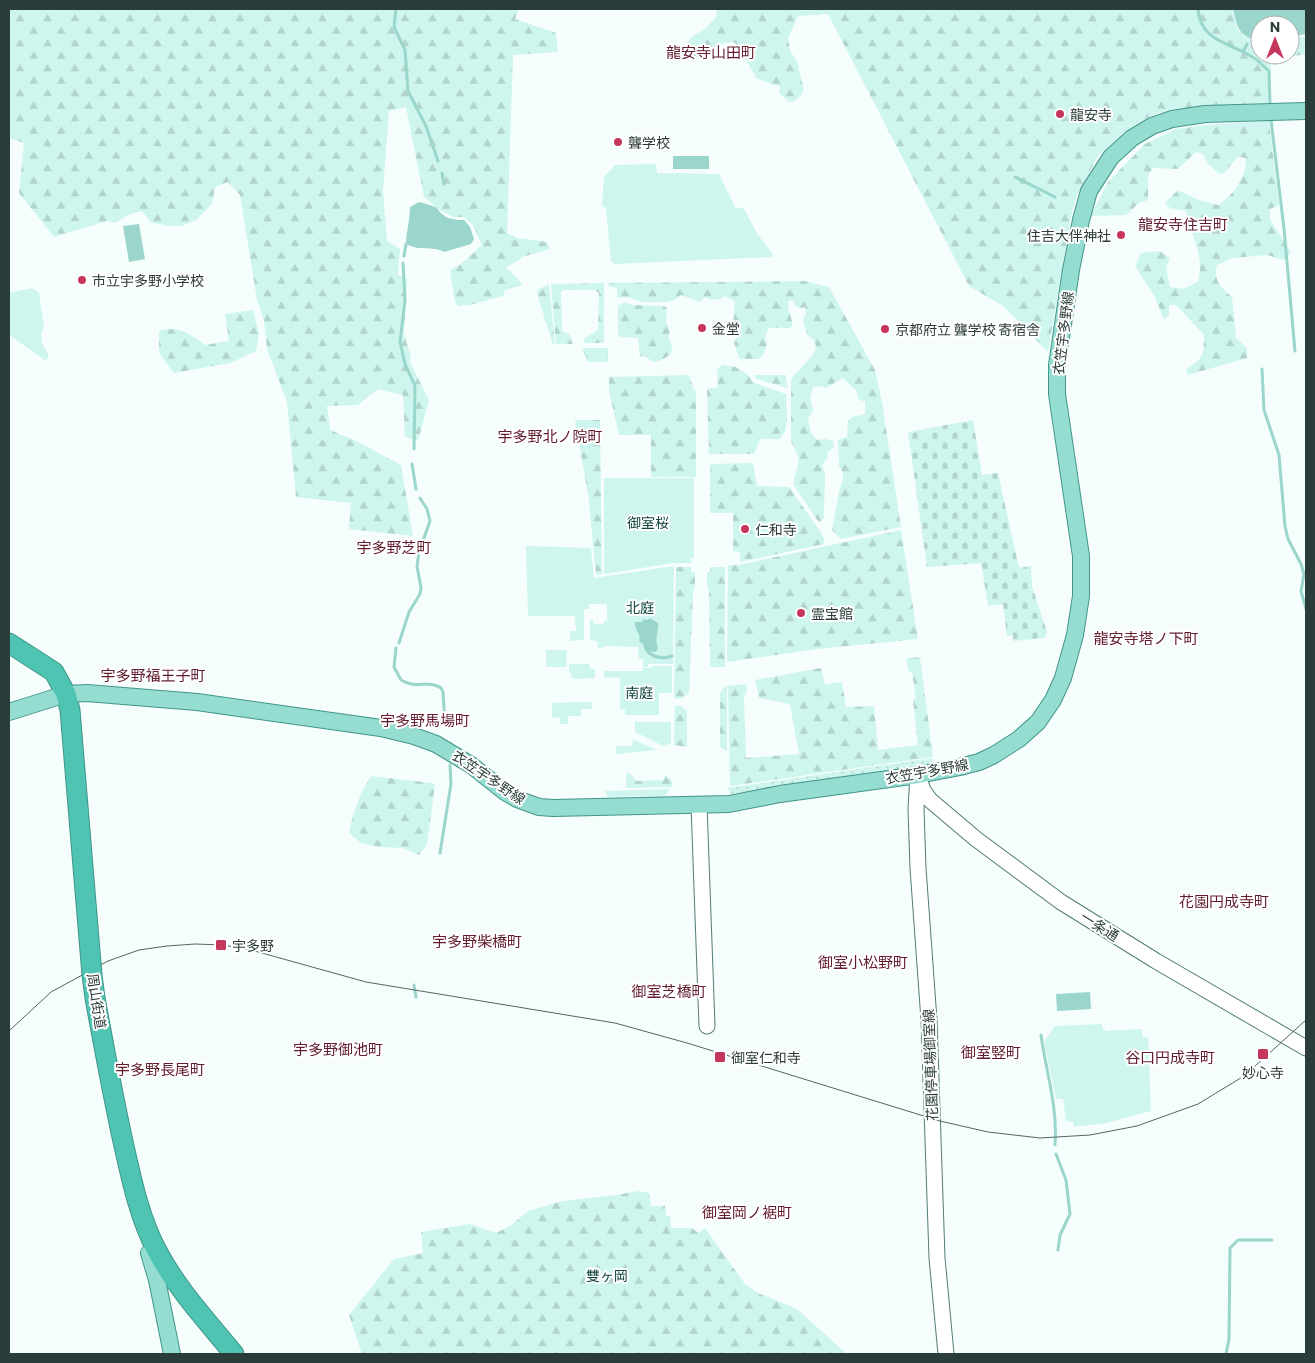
<svg xmlns="http://www.w3.org/2000/svg" width="1315" height="1363" font-family="Commissioner,'Noto Sans JP',sans-serif">
  <style>
    .grass { fill: url(#grass-dots) }
    .forest { fill: url(#forest-firs) }
    .cemetery { fill: url(#cemetery-stones) }
    .garden { fill: #cff6ee }
    .water { fill: #9ad6cb }
    .lines { fill: none; stroke-linecap: round; stroke-linejoin: round }
    .stream { stroke: #9ad6cb; stroke-width: 3 }
    .secondary-casing { stroke: #527c74; stroke-width: 17 }
    .primary-casing { stroke: #429589; stroke-width: 18 }
    .highway-casing { stroke: #429589; stroke-width: 21 }
    .secondary { stroke: #fff; stroke-width: 15 }
    .primary { stroke: #95dcd1; stroke-width: 16 }
    .highway { stroke: #4fc4b3; stroke-width: 19 }
    .tram { stroke: #556562; stroke-width: 1 }
    .highway-bridge-casing { stroke: #429589; stroke-width: 21; stroke-linecap: butt }
    .highway-bridge { stroke: #4fc4b3; stroke-width: 19 }
    .poi-dot { fill: #c5365c; stroke: #fff; stroke-width: 2 }
    .labels { text-anchor: middle; dominant-baseline: central; stroke-width: 4; stroke-linejoin: round; paint-order: stroke }
    .poi-label { font-size: 14px; fill: #2b3d3a; stroke: #fff; text-anchor: start }
    .street-label { font-size: 14px; fill: #2b3d3a; stroke: #fff }
    .park-label { font-size: 14px; fill: #11453e; stroke: #fff }
    .neighbourhood-label { font-size: 15px; fill: #611c2d; stroke: #fff }
  </style>
  <defs>
    <pattern id="grass-dots" width="8" height="8" patternUnits="userSpaceOnUse" patternTransform="scale(1.25)"><rect width="8" height="8" fill="#cff6ee"/><path d="M2 2h.1M6 6h.1" fill="none" stroke="#b2d4cd" stroke-width="1.8" stroke-linecap="round"/></pattern>
    <pattern id="forest-firs" width="22" height="20" patternUnits="userSpaceOnUse" patternTransform="scale(1.25)"><rect width="22" height="20" fill="#cff6ee"/><path d="M5 1l3.5 6h-7zM16 11l3.5 6h-7z" fill="#b2d4cd"/></pattern>
    <pattern id="cemetery-stones" width="16" height="16" patternUnits="userSpaceOnUse" patternTransform="scale(1.25)"><rect width="16" height="16" fill="#cff6ee"/><path d="M2 7V4a2 2 0 0 1 4 0v3zM10 15v-3a2 2 0 0 1 4 0v3z" fill="#b2d4cd"/></pattern>
  </defs>
  <rect width="100%" height="100%" fill="#f5fefc"/>
  <path class="grass" d="M933,758l-2,6 -201,30 -2,-6z"/>
  <path class="forest" d="M9,9h510l-4,10 41,14 2,19 -45,3 -6,178 11,5 29,4 3,7 -28,8 -4,4 -12,6 17,18 -18,5 -2,6 -33,9 -12,1 -3,-4 -5,-32 11,-6 21,-19 -9,-20 -10,-8h-10l-13,-7 -16,-13 -18,-90 -17,4 -6,80 4,50 13,8 -2,26 9,3 -3,56 7,23 -1,5 19,38 -11,41 -13,-4 -2,-42 -25,-6 -20,16 -31,1 3,24 26,11 45,24 12,71 -64,-7 2,-26 -55,-6 -9,-95 -20,-53 -3,-29 -7,-20 -17,-105 -12,-13 -13,5 -3,17 -16,16 -14,6h-14l-18,-4 -7,-10 -2,-1 -13,4 -13,8 -8,-2 -53,16 -35,-44 5,-50 -15,-5z
    M716,9h516c5,20 6,28 28,34v12h30v-16l16,-3v18l-35,6 -1,43 -97,6 -18,5 -10,5 -21,13 -26,24 -21,39 -6,21 -23,136 -45,-46 -34,-20 -141,-272 -30,2 -10,22 2,12 7,12 7,28c-3,6 -8,12 -15,12l-10,-9 1,-6 -24,-9 -15,-28 -7,-8 -10,1 -28,14 -7,-4 -1,-10 2,-5 16,-10 11,-12z
    M1269,121l10,84 -9,4v11l21,32 -7,8 -17,-5 -34,3 -16,7c-4,15 4,23 15,32l4,41 11,10v10l-59,17 -2,-6c18,-11 18,-14 18,-34l-28,-30h-7v10l-5,5 -9,-23 -20,-31 6,-13 19,-2 10,7 -4,10 4,19 13,2 15,-7c7,-25 -7,-47 -12,-71l-16,-3 -5,-5 12,-12 5,1 17,8 19,5c16,-10 28,-28 28,-47l-8,-1 -15,17 -5,-1 -10,-9 -5,-10 -7,-2 -18,17 -25,-1 -5,8v24l-9,3 -13,12 -29,1 -6,-1 17,-33 37,-38 31,-15 29,-4z
    M804,281l25,6 46,83 7,32 19,125 -60,12 -9,-9 7,-38 4,-13v-6l-5,-9c3,-7 -1,-16 0,-24l9,-3 1,-16 4,-4 13,-3v-12l-7,-3 -1,-8 -14,-13 -17,10 -5,-2 -8,1 -3,11 3,13 -5,7 3,15 6,7 8,-1 8,2 1,6 -6,5 -1,7 -5,6 3,10 -1,43 -4,4 -3,-2 -24,-36 6,-25 -8,-18v-61c5,-12 41,-32 16,-45 -1,-9 -7,-13 -1,-21l-1,-7 -4,1 -6,-2 -1,-4 -5,-2 -1,7 4,14v5l-2,2h-21l-4,9 2,7 -4,11 -4,4h-18l-2,-1 -5,-15 3,-6 -4,-11 2,-25 -11,-5 -3,3 -11,1 -4,-3 -7,5 -18,-7 -7,5 -9,2h-23l-14,-5 -11,1v-10l-9,-2 1,-3z
    M604,283v60h-19l-2,-2 2,-3 13,-8 1,-37 -4,-3h-31l-3,2 1,39 8,4 3,9h-17l-5,-60z
    M549,284l6,61h-2l-16,-52 2,-4z
    M624,302l10,3 30,1 3,2c0,5 -1,9 -1,13 1,7 6,9 2,16 10,16 -1,22 -15,25l-7,-5 -6,-1 -2,-18 -17,-1 -3,-3v-28z
    M253,310l6,24 -3,17 -26,12 -56,10 -15,-20v-22c19,-6 31,3 46,14l24,-4 -4,-27z
    M582,348h26v14h-20z
    M722,365l14,2 12,8 6,8 32,11c0,14 5,36 -7,45h-18c-5,5 -3,11 -8,15h-44l-2,-63 2,-3h7l2,-1 -1,-17z
    M689,375l5,16h2v86h-45v-42h-32l-10,-44v-14z
    M754,375h32l1,13 -30,-9z
    M575,420h25l2,154 -6,1 -7,-74z
    M753,463l4,23 32,1 31,44 4,8v5l-84,18v-10l-7,-1v-38h-23v-49z
    M901,530l17,109 -101,10 -90,13 1,-97h11z
    M676,567h15v5h4v14l-2,6 -4,101 -7,5 -8,1z
    M710,567h15v100h-15l-1,-75 -2,-7v-13h3z
    M920,657l13,100 -203,29 -2,-100 18,-2 1,7 -3,6 2,61 53,-4 -9,-50 -31,-6 -4,-18 66,-12 4,17 17,-3 4,25 28,-1 4,44 40,-5 -5,-45 3,-1 -4,-27h-3l-3,-13z
    M727,686v65l-7,-4v-54l4,-6z
    M675,706h6l6,5v36l-13,-2z
    M628,773l5,3 3,5 28,-1 1,-5 7,6v6l-46,1v-14z
    M371,776l61,7 3,2 -8,60 -8,10 -16,-7 -23,-1 -19,-4 -12,-10c4,-21 11,-40 22,-57z
    M638,1191l11,2 2,13h14l1,10h4l1,12h21l6,5 7,-5 40,56 13,9 39,16 50,45h-485l-13,-39 45,-56 29,-6 -2,-21 49,-8 26,9 14,-7 18,-15 34,-10 55,-6z"/>
  <path class="cemetery" d="M973,420l9,55 16,-2 21,95 12,-2 1,20 15,46 -2,6 -32,3v-6l-6,1 -4,-32 -15,2 -7,-43 -54,4 -19,-135z"/>
  <path class="garden" d="M656,164l1,9 62,1 17,35 7,-2 15,28 15,19 -1,3 -158,7 -3,-3 -5,-52 -4,-4 2,-28 11,-12z
    M32,288l7,5 5,35 -3,5 1,10 7,13 -3,5 -37,-26v-42z
    M604,478h90v80h-3v5h-17l-70,11z
    M526,546l65,2 3,30 80,-12 -1,98h-25v3h-5v-8h-4l-1,-12 -34,-1v2h-6l-1,-7 -7,-1v-20h3l1,4h10v-3h3v-17h-18v5h-5v31l-14,1v-10h6l-1,-15h-47z
    M546,650h21l-1,17h-20z
    M569,664h20l1,5h5v9l-22,1 -4,-9z
    M652,666h20v27h-13v22h-34v-6h-5v-31l-16,-1v-6h38l1,-3h9z
    M591,702l1,7h-11v7h-13v8h-8v-6l-8,-1v-14z
    M635,722h36v22l-6,1v2l-30,-15z
    M633,739l23,11 -40,4v-8h16z
    M670,789l-5,7 -57,1 -3,-6z
    M1102,1024v3l4,4 36,-2 1,8h5l3,74 -45,12 -32,4 -1,-5 -7,-1 -3,-22h-7l-12,-57 11,-16z"/>
  <path class="water" d="M1233,9h73v25l-16,3v-12h-30v16c-20,-3 -23,-13 -27,-32z
    M673,156h36v13h-36z
    M419,202l17,5c8,11 14,13 28,13l6,7 4,12 -3,5 -27,8c-12,-7 -23,0 -38,-8 0,-12 4,-24 4,-37z
    M139,224l6,35 -16,3 -6,-36z
    M650,618l8,5c1,10 -4,14 0,25l-2,4 -11,-1 -2,-7 -4,-3c3,-7 -5,-11 -4,-19h7l1,-3 4,1z
    M1090,992l1,17 -34,2 -1,-17z"/>
  <g class="lines">
    <path class="stream" d="M396,9l-2,18 11,23 3,41 18,35 12,35
      M1198,9c3,34 33,33 56,49 5,3 10,9 15,13l1,33
      M1243,52l4,-8
      M1271,120l13,109 11,122
      M442,173l2,11
      M1015,177l40,20
      M404,256l2,-12
      M403,263l2,37 -5,42 5,22 10,22 -1,63
      M1262,369l2,41 15,45 6,71 3,13 13,25 3,10 -3,17 5,18
      M412,464l4,25
      M399,643l10,-31 11,-18 1,-6 -4,-22 2,-14 11,-31 -3,-12 -7,-11
      M396,648l-2,19 7,13c16,10 27,-1 40,8l2,4 2,34
      M648,652c7,6 16,7 24,4
      M440,853l11,-69 -1,-19
      M414,985l2,12
      M1041,1035c5,37 17,72 14,110
      M1056,1154l10,26 4,34 -10,21 -2,15
      M1226,1354l3,-15 1,-91 8,-8h34"/>
    <g class="secondary-casing">
      <path id="secondary" d="M918,775l-2,34 2,59 11,152 8,238 9,96
        M919,779l4,11 7,10 46,39 85,63 95,59 150,87
        M699,805l8,221"/>
    </g>
    <g class="primary-casing">
      <path id="primary" d="M9,712l57,-18 21,-1 110,9 184,26 33,8 22,8 35,21 34,27 12,7 22,8 14,1 176,-4 51,-10 138,-19 42,-8 19,-5 15,-7 25,-16 19,-17 15,-22 10,-22 12,-43 6,-39v-40l-24,-162v-29l14,-95 10,-50 8,-29 22,-34 21,-19 20,-12 20,-7 33,-5 101,-3
        M156,1249l-7,4 8,27 15,74"/>
    </g>
    <g class="highway-casing">
      <path id="highway" d="M9,643l45,29 12,22 4,16 21,253
        M92,975l3,23c9,49 18,99 29,148 8,36 16,73 33,105 20,38 50,70 77,103"/>
    </g>
    <use href="#secondary" class="secondary"/>
    <use href="#primary" class="primary"/>
    <use href="#highway" class="highway"/>
    <path class="tram" d="M9,1031l42,-39 57,-31 31,-11 28,-4 28,-2 28,1 28,5 115,32 249,41 72,20 253,78 48,11 52,6 50,-3 47,-9 61,-22 46,-28 62,-56"/>
    <g class="highway-bridge-casing">
      <path id="highway-bridge" d="M91,963l1,12"/>
    </g>
    <use href="#highway-bridge" class="highway-bridge"/>
  </g>
  <g class="poi-dot">
    <circle cx="1060" cy="114" r="5"/>
    <circle cx="618" cy="142" r="5"/>
    <circle cx="1121" cy="235" r="5"/>
    <circle cx="82" cy="280" r="5"/>
    <circle cx="702" cy="328" r="5"/>
    <circle cx="885" cy="329" r="5"/>
    <circle cx="745" cy="529" r="5"/>
    <circle cx="801" cy="613" r="5"/>
    <rect x="215" y="939" width="12" height="12" rx="2.5"/>
    <rect x="1257" y="1048" width="12" height="12" rx="2.5"/>
    <rect x="714" y="1051" width="12" height="12" rx="2.5"/>
  </g>
  <g class="labels">
    <g class="poi-label">
      <text x="1070" y="114">龍安寺</text>
      <text x="628" y="142">聾学校</text>
      <text x="1111" y="235" text-anchor="end">住吉大伴神社</text>
      <text x="92" y="280">市立宇多野小学校</text>
      <text x="712" y="328">金堂</text>
      <text x="895" y="329">京都府立 聾学校 寄宿舎</text>
      <text x="755" y="529">仁和寺</text>
      <text x="811" y="613">霊宝館</text>
      <text x="232" y="945">宇多野</text>
      <text x="731" y="1057">御室仁和寺</text>
      <text x="1263" y="1072" text-anchor="middle">妙心寺</text>
    </g>
    <g class="street-label">
      <text transform="translate(1063 333) rotate(-83)">衣笠宇多野線</text>
      <text transform="translate(927 771) rotate(-10)">衣笠宇多野線</text>
      <text transform="translate(489 777) rotate(34)">衣笠宇多野線</text>
      <text transform="translate(1100 926) rotate(32)">一条通</text>
      <text transform="translate(97 1001) rotate(81)">周山街道</text>
      <text transform="translate(930 1065) rotate(-92)">花園停車場御室線</text>
    </g>
    <g class="park-label">
      <text x="648" y="522">御室桜</text>
      <text x="640" y="607">北庭</text>
      <text x="639" y="692">南庭</text>
      <text x="607" y="1275">雙ヶ岡</text>
    </g>
    <g class="neighbourhood-label">
      <text x="711" y="52">龍安寺山田町</text>
      <text x="1183" y="224">龍安寺住吉町</text>
      <text x="550" y="436">宇多野北ノ院町</text>
      <text x="394" y="547">宇多野芝町</text>
      <text x="1146" y="638">龍安寺塔ノ下町</text>
      <text x="153" y="675">宇多野福王子町</text>
      <text x="425" y="720">宇多野馬場町</text>
      <text x="1224" y="901">花園円成寺町</text>
      <text x="477" y="941">宇多野柴橋町</text>
      <text x="863" y="962">御室小松野町</text>
      <text x="669" y="991">御室芝橋町</text>
      <text x="338" y="1049">宇多野御池町</text>
      <text x="991" y="1052">御室竪町</text>
      <text x="1170" y="1057">谷口円成寺町</text>
      <text x="160" y="1069">宇多野長尾町</text>
      <text x="747" y="1212">御室岡ノ裾町</text>
    </g>
  </g>
  <rect width="1315" height="1363" fill="none" stroke="#2b3d3a" stroke-width="20"/>
  <g transform="translate(1275 40)"><circle r="24" fill="#ffffff" stroke="#aab1b0"/>
  <path d="M0-4L9 19L0 12L-9 19Z" fill="#c5365c"/>
  <text y="-8" font-size="14" font-weight="bold" text-anchor="middle" fill="#2b3d3a">N</text>
  </g>
</svg>
